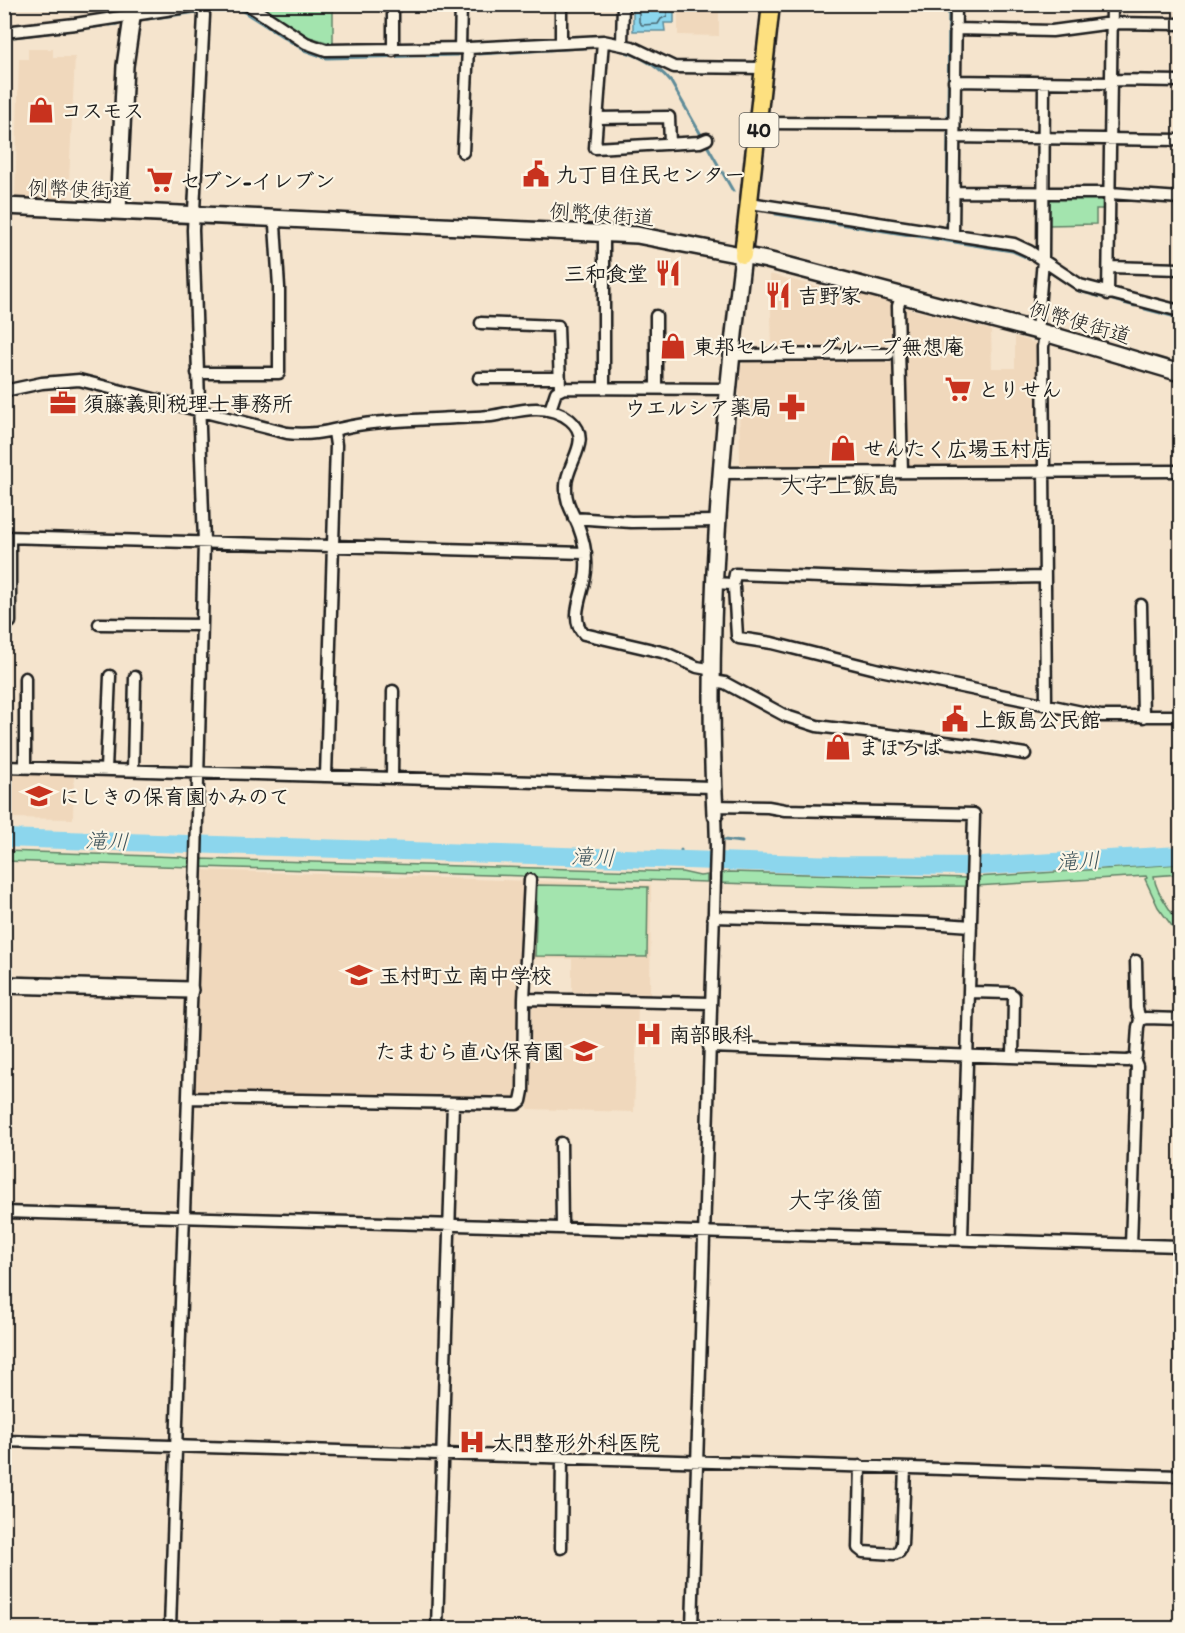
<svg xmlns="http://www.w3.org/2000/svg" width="1185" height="1633" font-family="Itim,'Klee One',sans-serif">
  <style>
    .built { fill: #f0d8bc }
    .green { fill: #a3e4ae; stroke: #608065; stroke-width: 1.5 }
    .water { fill: #8cd6ed; stroke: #5f8c99; stroke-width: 1.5 }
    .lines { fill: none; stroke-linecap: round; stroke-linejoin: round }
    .shore { stroke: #496670; stroke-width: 1.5 }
    .stream { stroke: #5f8c99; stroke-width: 3 }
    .river { stroke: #8cd6ed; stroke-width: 18 }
    .street-casing { stroke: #1c1c1c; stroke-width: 15 }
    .secondary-casing { stroke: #1c1c1c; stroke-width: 20 }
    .primary-casing { stroke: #1c1c1c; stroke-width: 21 }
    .street { stroke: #fcf5e5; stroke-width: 10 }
    .secondary { stroke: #fcf5e5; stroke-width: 15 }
    .primary { stroke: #fde080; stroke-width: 16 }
    .labels { text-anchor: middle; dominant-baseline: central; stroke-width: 4.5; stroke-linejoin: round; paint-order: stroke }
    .shield { fill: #fcf5e5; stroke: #5f5d58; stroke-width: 1.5 }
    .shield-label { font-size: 20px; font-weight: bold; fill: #1c1c1c }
    .poi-label { font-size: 21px; font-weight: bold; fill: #1c1c1c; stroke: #fcf5e5; text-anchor: start }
    .street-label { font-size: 21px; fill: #1c1c1c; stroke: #fcf5e5 }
    .water-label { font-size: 22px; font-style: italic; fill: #3e545b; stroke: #fcf5e5 }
    .quarter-label { font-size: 24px; fill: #1c1c1c; stroke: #fcf5e5 }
  </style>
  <rect width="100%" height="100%" fill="#f5e4cd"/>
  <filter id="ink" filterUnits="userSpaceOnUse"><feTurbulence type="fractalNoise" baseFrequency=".0167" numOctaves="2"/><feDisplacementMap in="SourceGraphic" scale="12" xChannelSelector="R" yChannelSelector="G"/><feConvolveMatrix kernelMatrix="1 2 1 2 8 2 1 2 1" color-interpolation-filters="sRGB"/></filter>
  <g filter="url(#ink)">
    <path class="built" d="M678,5v-1l78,1v4h-37v27l-41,-1z
      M28,49h25v8h22l-7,144 -53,-2 4,-140h9z
      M770,274l60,16 37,5 25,8 1,35 -6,1 -2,10 -113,1z
      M906,308l85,22 1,38h23v-31l22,6 2,125 -129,-1 -5,-5 -1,-151z
      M886,359v4l8,-1 2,101 -4,5 -145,1 -7,-6 -1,-68 2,-30 5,-4z
      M5,771l69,2 -1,46 -68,-1z
      M200,870l451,15 -1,109 -78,-2v-33l-50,-1 -7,140 -320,-7z
      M536,1004l102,3 -4,105 -106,-3v-14l2,-1 2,-86z"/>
    <path class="green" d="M257,5h76v39l-27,-8z
      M1052,197l48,1 5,4v7h-9v15l-48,1v-23z
      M5,851l176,6 10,2v8l-186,-6z
      M200,859l482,13 18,4 7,-1v7l-172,-5 -1,-3h-8l-1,2 -326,-9z
      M1180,864v10l-26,2c2,23 26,38 26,61l-22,-30 -13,-28 2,-1 -1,-2 -170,10v-9z
      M729,872l240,6v8l-112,1 -138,-4v-9z
      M537,885l111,2 -1,70 -112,-1z"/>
    <path class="water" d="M633,5h41v18h-10l1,8h-32z"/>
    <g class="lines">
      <path class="shore" d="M639,4v18l3,3 16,-1 3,-5 6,-3 1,-12"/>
      <path class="stream" d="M207,10l26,-3 5,1 66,42 23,8 130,-3
        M147,19l50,-7
        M110,25l7,-1
        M80,29l22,-3
        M4,38l69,-8
        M605,47c26,4 49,14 66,35l62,109
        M478,54l120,-7
        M948,119l1,-115
        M776,214l236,37 18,8
        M947,230l1,-97
        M1051,273l28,18 56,15
        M1145,309l35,9
        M724,840l18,2
        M681,860v-10"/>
      <path class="river" d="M4,838l833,27 144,1 199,-11"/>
      <g class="street-casing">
        <path id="street" d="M247,4l59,39 20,7 142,-2 135,-7 29,6 42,20 92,1
          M393,4v47
          M561,4v39
          M955,29l97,2 60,-8 68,1
          M4,32l71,-8 130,-20
          M603,41l-8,107 105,-6 7,-3
          M622,43l1,-39
          M460,48l1,-44
          M1112,80l68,1
          M954,81l158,2
          M597,118l72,-1 1,27
          M759,123l195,1
          M954,137l226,3
          M463,152l5,-104
          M954,192l156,1 70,5
          M750,203l264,41 15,7 51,34 100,26
          M604,233v155
          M953,234l3,-230
          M1109,267l71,2
          M1108,294l4,-290
          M656,316v71
          M481,323l77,3 2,62
          M1037,331l6,-71 1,-178
          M1045,333l-2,14 3,358
          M732,355l157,-1
          M197,373h82v-86l-4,-62 2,-7
          M479,378h81
          M4,391l38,-8 37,-3 208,53c34,4 54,-7 85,-10 39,-4 79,-4 119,-7 15,-2 29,-7 45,-7 12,0 24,3 34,11 24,20 -4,43 -4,66 -1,16 6,25 12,39 5,13 9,30 8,44 0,20 -19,49 -2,65l82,19 31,14 16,3
          M550,410l6,-18 8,-4 165,1
          M902,472l-4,-166 4,-11
          M722,473l458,-2
          M574,518l57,4 87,-1
          M4,537l582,16
          M10,537v85
          M716,583l15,1 3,3 3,49 2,2 33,5 108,27 221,46h79
          M733,585l2,-11 176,6 134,-3
          M1141,605l2,112
          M99,624l102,1
          M713,681l12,2 61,33 31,10 160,20 48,8
          M4,767l708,20
          M25,768v-90
          M106,769l4,-93
          M133,769l2,-92
          M326,776l10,-331 -2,-13
          M392,778l1,-87
          M714,806l54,1 17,3 189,4 -12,425
          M713,917l216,6 42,3
          M1136,961l1,47 3,12
          M969,992l41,1 4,3 -1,61
          M524,999l186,4
          M709,1047l418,14 7,-2 2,-3 2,-29 2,-7 6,-2 34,1
          M188,1098l329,6 4,-3 2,-10 1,-92 6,-119
          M561,1143l1,85
          M4,1212l1176,34
          M1131,1245l6,-179 -3,-7
          M4,1441c393,8 785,22 1176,35
          M860,1466l-2,82 5,4 31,2 5,-2 3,-8 3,-76
          M561,1548l1,-91
          M170,1628l26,-769 8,-317 -11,-312 11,-215 -2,-10
          M437,1628l16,-525
          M692,1628l24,-782 -1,-32"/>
      </g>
      <g class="secondary-casing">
        <path id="secondary" d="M4,206l633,29 130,25 278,73 135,40
          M118,211l7,-145 9,-62
          M715,814c-10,-186 6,-375 28,-559
          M4,985l186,5"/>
      </g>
      <g class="primary-casing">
        <path id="primary" d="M743,255l28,-251"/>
      </g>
      <use href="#street" class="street"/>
      <use href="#secondary" class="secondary"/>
      <use href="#primary" class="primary"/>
    </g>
  </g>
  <defs>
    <g id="shop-bare" transform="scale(2.07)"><path d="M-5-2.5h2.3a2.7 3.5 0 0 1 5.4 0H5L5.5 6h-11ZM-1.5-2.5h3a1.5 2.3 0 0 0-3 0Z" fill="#c8321e" stroke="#fcf5e5" stroke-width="2.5" paint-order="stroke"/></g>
    <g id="civic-bare" transform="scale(2.07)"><path d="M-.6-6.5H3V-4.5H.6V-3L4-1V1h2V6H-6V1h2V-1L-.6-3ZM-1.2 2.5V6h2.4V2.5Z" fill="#c8321e" stroke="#fcf5e5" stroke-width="2.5" paint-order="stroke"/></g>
    <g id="supermarket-bare" transform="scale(2.07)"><path d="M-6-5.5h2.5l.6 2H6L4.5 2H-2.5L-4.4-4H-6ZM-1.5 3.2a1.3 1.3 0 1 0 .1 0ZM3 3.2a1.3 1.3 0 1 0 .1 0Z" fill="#c8321e" stroke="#fcf5e5" stroke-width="2.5" paint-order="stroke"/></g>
    <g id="restaurant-bare" transform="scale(2.07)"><path d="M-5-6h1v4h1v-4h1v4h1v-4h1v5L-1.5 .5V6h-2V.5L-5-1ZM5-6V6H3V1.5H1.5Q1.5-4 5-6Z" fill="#c8321e" stroke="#fcf5e5" stroke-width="2.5" paint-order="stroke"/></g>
    <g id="office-bare" transform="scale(2.07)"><path d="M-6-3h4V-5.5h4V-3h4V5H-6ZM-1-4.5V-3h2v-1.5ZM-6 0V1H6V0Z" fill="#c8321e" stroke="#fcf5e5" stroke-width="2.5" paint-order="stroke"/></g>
    <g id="pharmacy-bare" transform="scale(2.07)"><path d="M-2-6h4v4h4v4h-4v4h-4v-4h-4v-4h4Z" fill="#c8321e" stroke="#fcf5e5" stroke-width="2.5" paint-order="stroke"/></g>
    <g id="school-bare" transform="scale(2.07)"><path d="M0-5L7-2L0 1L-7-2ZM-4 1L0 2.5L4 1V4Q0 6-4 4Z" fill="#c8321e" stroke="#fcf5e5" stroke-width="2.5" paint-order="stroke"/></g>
    <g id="hospital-bare" transform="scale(2.07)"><path d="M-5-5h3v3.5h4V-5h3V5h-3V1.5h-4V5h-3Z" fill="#c8321e" stroke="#fcf5e5" stroke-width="2.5" paint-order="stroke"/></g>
  </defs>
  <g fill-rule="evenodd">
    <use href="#shop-bare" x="41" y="110"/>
    <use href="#civic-bare" x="536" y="174"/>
    <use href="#supermarket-bare" x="160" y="180"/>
    <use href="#restaurant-bare" x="668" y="273"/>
    <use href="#restaurant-bare" x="778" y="295"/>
    <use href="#shop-bare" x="673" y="346"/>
    <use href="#supermarket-bare" x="958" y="389"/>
    <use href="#office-bare" x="63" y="403"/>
    <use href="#pharmacy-bare" x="792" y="407"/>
    <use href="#shop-bare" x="843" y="448"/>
    <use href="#civic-bare" x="955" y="719"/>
    <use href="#shop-bare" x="838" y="747"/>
    <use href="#school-bare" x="39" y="796"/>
    <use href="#school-bare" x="359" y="975"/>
    <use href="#hospital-bare" x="649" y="1034"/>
    <use href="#school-bare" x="584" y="1051"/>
    <use href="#hospital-bare" x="472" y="1442"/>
  </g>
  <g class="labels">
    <rect class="shield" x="739.5" y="113" width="39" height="34" rx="4.5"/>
    <g class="shield-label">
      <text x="759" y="130">40</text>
    </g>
    <g class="poi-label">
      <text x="61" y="110">コスモス</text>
      <text x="556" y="174">九丁目住民センター</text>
      <text x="180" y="180">セブン-イレブン</text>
      <text x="648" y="273" text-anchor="end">三和食堂</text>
      <text x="798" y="295">吉野家</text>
      <text x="693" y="346">東邦セレモ・グループ無想庵</text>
      <text x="978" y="389">とりせん</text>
      <text x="83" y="403">須藤義則税理士事務所</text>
      <text x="772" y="407" text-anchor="end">ウエルシア薬局</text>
      <text x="863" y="448">せんたく広場玉村店</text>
      <text x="975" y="719">上飯島公民館</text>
      <text x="858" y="747">まほろば</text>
      <text x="59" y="796">にしきの保育園かみのて</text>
      <text x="379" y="975">玉村町立 南中学校</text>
      <text x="669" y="1034">南部眼科</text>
      <text x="564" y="1051" text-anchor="end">たまむら直心保育園</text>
      <text x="492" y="1442">大門整形外科医院</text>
    </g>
    <g class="street-label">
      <text transform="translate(80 189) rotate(2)">例幣使街道</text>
      <text transform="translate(602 214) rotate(4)">例幣使街道</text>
      <text transform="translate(1080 322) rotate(16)">例幣使街道</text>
    </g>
    <g class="water-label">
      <text transform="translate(107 841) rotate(2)">滝川</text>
      <text transform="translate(593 857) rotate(2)">滝川</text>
      <text transform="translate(1078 861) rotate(-3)">滝川</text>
    </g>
    <g class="quarter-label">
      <text x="840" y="484">大字上飯島</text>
      <text x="836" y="1199">大字後箇</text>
    </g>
  </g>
  <rect width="1185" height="1633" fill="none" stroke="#fcf5e5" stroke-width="24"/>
  <rect x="12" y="12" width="1161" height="1609" fill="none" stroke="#1c1c1c" stroke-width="2" filter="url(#ink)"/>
</svg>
